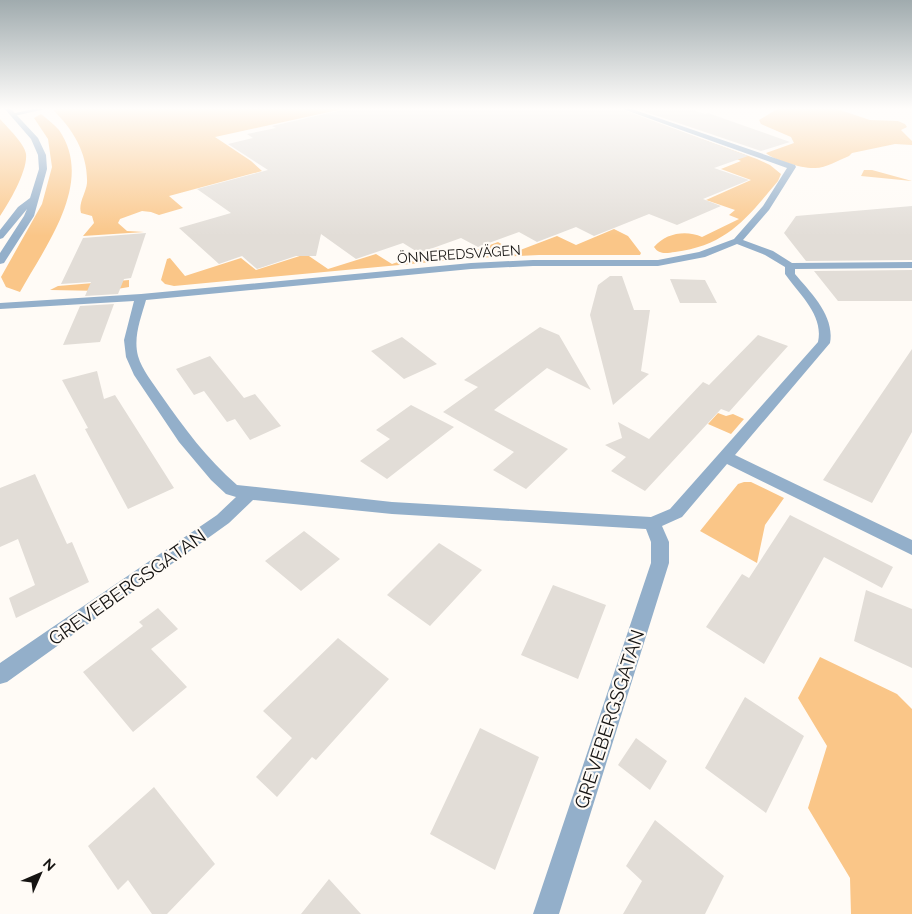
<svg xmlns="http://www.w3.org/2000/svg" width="912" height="914" font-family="Raleway,sans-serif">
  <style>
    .green { fill: #fac688 }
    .building { fill: #e2ddd7 }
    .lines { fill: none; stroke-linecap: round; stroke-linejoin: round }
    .minor { fill: #93afca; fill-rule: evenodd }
    .tertiary { fill: #93afca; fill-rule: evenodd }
    .labels { text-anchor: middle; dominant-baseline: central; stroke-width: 4.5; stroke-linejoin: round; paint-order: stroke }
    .far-street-label { font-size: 14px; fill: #161412; stroke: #fffbf6 }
    .near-street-label { font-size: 19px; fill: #161412; stroke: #fffbf6 }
  </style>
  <rect width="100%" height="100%" fill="#fffbf6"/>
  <path class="green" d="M63,108h284l-132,29 36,24 11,10 -93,25 14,12 -24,7 -8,-3 -9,-1 -22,8 -2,4 9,8 17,1 -61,4 11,-13 -2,-7 -11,-3c-3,-10 5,-20 6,-30 1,-29 -14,-54 -34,-73z
    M779,108h55l36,12 28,1 7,3 2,3 -6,3 11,11v4l-17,-1 -43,9 -3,3c-10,4 -23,12 -34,12 -11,1 -42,-8 -49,-15l28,-10 -3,-6 -30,-13 -2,-4z
    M41,114c6,5 13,10 18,16 36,52 -13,115 -39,162l-14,-5 -5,-10 41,-73 10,-37 -4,-28 -14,-21z
    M0,119c7,8 25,25 26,35 2,16 -17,49 -26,62z
    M657,123l100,36 13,6 11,9 -3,7c-32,38 -51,64 -103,71 -8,1 -16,3 -21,-5 12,-14 32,-17 48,-10l37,-18 -10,-4 6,-5 -29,-10 45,-20 -30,-11 20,-8z
    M864,170h8l40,11 -51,-5z
    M614,229l14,7 13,17 -1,2h-101l-64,3 -301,28 -9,-2 -4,-4 6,-21 3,-1 15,18 56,-18 15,12 50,-16 22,15 48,-15 16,10 46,-16 17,10 43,-16 17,10 42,-16 19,9z
    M129,280v7l-24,4 -55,-1 8,-4z
    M718,413l8,3 7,-2 11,5 -13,15 -23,-10z
    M744,482h7l33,16 -19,27 -8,38 -57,-32 38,-47z
    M820,657l77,37 15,15v205h-61l-1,-36 -42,-70 19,-62 -29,-48z"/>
  <path class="building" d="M351,108h267l130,48 -34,12 35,12 -46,19 18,7 -44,19 -28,-11 -55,22 -18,-9 -39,15 -18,-10 -41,15 -17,-9 -42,15 -16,-10 -47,16 -35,-25 -5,22h-20l-39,13 -15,-13 -23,8 -40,-36 52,-15 -34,-24 71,-19 -40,-26 25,-6 -6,-4 29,-6 -4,-2z
    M634,108h53l18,6 3,-1 82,29 -29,9z
    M912,206v54l-106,1 -22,-28 12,-17z
    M146,233l-15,45 -7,1 -6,15 -33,2 6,-14 -30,2 22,-46z
    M912,270v31h-74l-24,-30z
    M610,276h12l12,34h16l-9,61 8,3 -36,31 -23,-90 8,-30z
    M670,279l35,1 12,23h-37z
    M114,304l-14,38 -37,3 17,-39z
    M540,327l19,8 32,55 -44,-22 -53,42 74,39 -42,40 -33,-19 21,-18 -71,-40 35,-25 -14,-7z
    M758,335l30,11 -59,66 -8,-3 -76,82 -34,-20 15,-14 -21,-12 17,-7 -4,-16 31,17 54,-57 6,3z
    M402,337l35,27 -33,15 -33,-28z
    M912,349v83l-40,71 -49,-23z
    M210,356l34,42 11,-4 26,32 -31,14 -15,-21 -8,3 -23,-31 -10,4 -18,-26z
    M97,371l7,28 11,-4 59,93 -46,21 -43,-80 3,-1 -26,-48z
    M411,405l43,22 -67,52 -27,-18 30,-22 -14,-9z
    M35,474l32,70 5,-2 17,40 -73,36 -7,-20 26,-13 -17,-46 -18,8v-59z
    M790,515l103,52 -11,21 -58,-31 -60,107 -58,-37 36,-53 7,4z
    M304,531l36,28 -39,32 -36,-30z
    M439,543l43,27 -52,56 -43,-31z
    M553,585l53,20 -28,74 -57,-24z
    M866,590l46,19v59l-58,-27z
    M158,608l20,21 -27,20 36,38 -54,45 -50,-60 60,-46 -4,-4z
    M338,638l51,41 -73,81 -4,-3 -35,40 -21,-20 36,-39 -29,-27z
    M745,697l59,39 -38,77 -61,-45z
    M480,728l59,29 -44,113 -65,-36z
    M636,738l31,23 -17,29 -32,-25z
    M154,787l61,77 -48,50h-15l-24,-34 -10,10 -30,-44z
    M655,820l69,56 -19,38h-82l19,-33 -16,-15z
    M329,879l32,35h-60z"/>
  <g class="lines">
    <path class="minor" d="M37,108h13l-36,8 -3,-2z
      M620,108h9l166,57 1,2 -27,43 -26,30 30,11 19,12 120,-1v6l-117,1v5c16,19 40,42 35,69l-95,112 177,85v15l-185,-91 -45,53 -20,9 7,16v21l-110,351h-26l118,-351v-21l-5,-13 -254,-15 -139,-14 -24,23 -222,159 -7,2v-21l217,-148 19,-18 -10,-3 -15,-14 -32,-38 -45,-67 -8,-18 -2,-17 10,-39 -134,8v-6l141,-9 330,-31 62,-3h125l41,-8 35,-13 29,-33 24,-38zM737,244l28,11 20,12v7c14,20 39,41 33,68l-148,167 -19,8 -259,-15 -155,-17c-30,-26 -53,-57 -76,-90 -8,-12 -19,-25 -23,-39 -5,-19 3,-38 8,-56l325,-31 62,-3h125l47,-9z"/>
    <path class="tertiary" d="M4,108h6l28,30 8,17 1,14 -13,47 -30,47 -4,1v-11l24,-37 3,-7 -24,29 -3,1v-9l18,-23 12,-9 9,-29 -1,-14 -7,-16z"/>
  </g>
  <linearGradient id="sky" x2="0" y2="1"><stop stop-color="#a0abae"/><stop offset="0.46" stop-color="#fffdfb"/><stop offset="1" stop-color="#fffdfb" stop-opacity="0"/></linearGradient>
  <rect width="912" height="236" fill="url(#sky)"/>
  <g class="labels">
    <g class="far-street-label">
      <text transform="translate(459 254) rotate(-4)">ÖNNEREDSVÄGEN</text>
    </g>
    <g class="near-street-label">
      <text transform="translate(127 587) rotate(-35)">GREVEBERGSGATAN</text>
      <text transform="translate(609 719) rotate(-72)">GREVEBERGSGATAN</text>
    </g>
  </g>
  <g transform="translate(40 874) rotate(45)" stroke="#fffbf6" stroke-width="4" paint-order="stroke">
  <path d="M0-4L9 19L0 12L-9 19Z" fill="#161412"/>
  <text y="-8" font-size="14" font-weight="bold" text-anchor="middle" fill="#161412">N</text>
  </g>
</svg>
